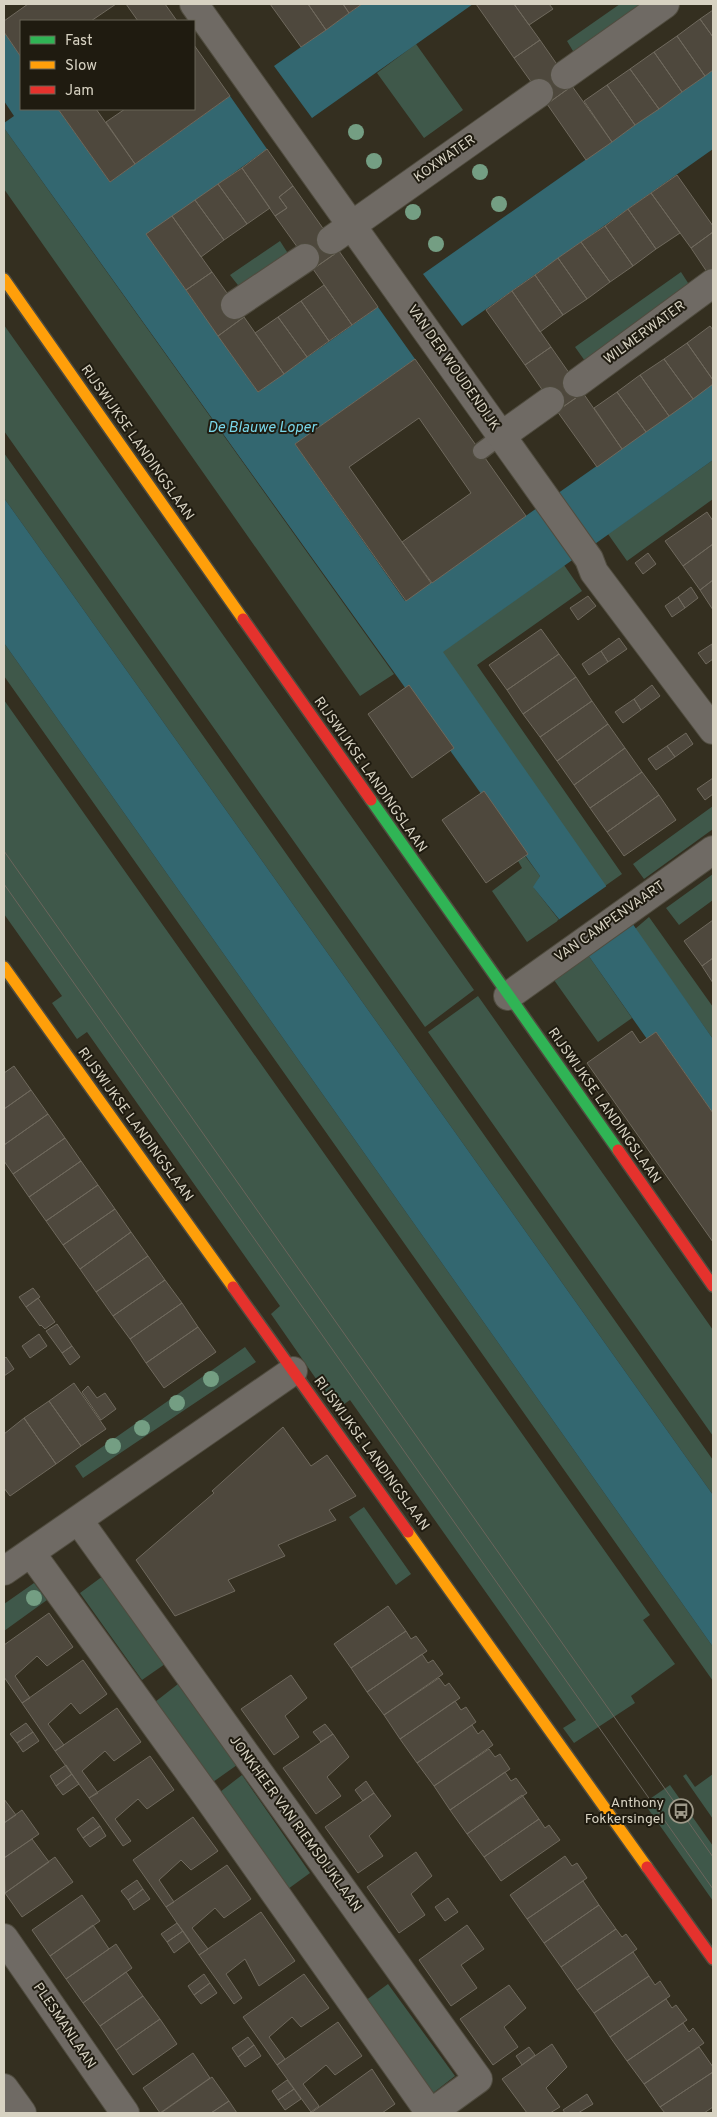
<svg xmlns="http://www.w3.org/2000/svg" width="717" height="2117" font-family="Overpass,sans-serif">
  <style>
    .green { fill: #3f584a }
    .water { fill: #336770 }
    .pier { fill: #342f20 }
    .building { fill: #4e483d; stroke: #6f695d }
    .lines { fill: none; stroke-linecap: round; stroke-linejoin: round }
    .lane-casing { stroke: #504c3f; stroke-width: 19 }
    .street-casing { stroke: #504c3f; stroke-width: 30 }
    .fast-casing { stroke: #504c3f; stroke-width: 14 }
    .slow-casing { stroke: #504c3f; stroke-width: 14 }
    .jam-casing { stroke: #504c3f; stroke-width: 14 }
    .lane { stroke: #6f6a64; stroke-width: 16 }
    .street { stroke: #6f6a64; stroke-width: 28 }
    .fast { stroke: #30b455; stroke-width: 11 }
    .slow { stroke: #ff9f0a; stroke-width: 11 }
    .jam { stroke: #e5322d; stroke-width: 11 }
    .tram { stroke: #6a655c; stroke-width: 1 }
    .tree { fill: #749e83 }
    .labels { text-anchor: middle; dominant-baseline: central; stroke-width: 4; stroke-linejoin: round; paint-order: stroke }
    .street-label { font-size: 14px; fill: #d7d2c2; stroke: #1f1b10 }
    .poi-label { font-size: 14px; fill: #d7d2c2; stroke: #1f1b10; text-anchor: end }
    .water-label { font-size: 15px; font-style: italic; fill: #79d7ea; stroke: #1f1b10 }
  </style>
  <rect width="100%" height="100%" fill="#342f20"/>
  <path class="green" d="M620,4h31l-75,52 -9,-15z
    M416,44l47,66 -39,28 -47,-65z
    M4,128l390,546 -34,22 -356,-507z
    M280,241l9,14 -48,34 -11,-14z
    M681,272l9,14 -105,75 -10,-14z
    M4,325l470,665 -49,37 -421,-596z
    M4,453l709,1007v35l-709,-997z
    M713,460v39l-86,62 -19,-27z
    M564,565l18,26 -105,74 145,209 -17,12 -163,-234z
    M4,643l709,1004v34l-709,-1005z
    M4,700l646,915 -7,5 32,44 -44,32 4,7 -61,40 -11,-15 13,-8 -226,-320 -13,9 -66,-95 9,-8 -193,-274 -10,7 -25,-36 10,-7 -58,-82z
    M713,806v23l-69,50 -11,-15z
    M525,856l15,20 -6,12 25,32 -32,22 -35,-51 30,-23 -4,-7z
    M713,874v26l-34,25 -13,-17z
    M649,917l64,90v32l-78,-110z
    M588,955l44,63 -34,24 -44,-62z
    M478,996l235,334v106l-285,-404z
    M245,1347l11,15 -173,116 -8,-12z
    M364,1507l47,67 -15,11 -47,-68z
    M103,1576l62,88 -23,16 -62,-87z
    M34,1583l13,17 -43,31v-27z
    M178,1684l59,81 -24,17 -58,-80z
    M686,1774l9,13 18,-13v45l-30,-43z
    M242,1775l68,98 -22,16 -68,-97z
    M670,1785l43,61v55l-69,-98z
    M388,1984l67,92 -22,17 -68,-92z"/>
  <path class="water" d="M362,4h111l-161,114 -38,-52z
    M4,32l17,25v52h37l52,73 120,-86 37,53 -120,86 111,157 120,-85 37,52 -120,85 110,157 308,-217v76l-270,192 270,387v74l-57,-81 -9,7 -59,-84 -55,-68 7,-11 -536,-748v-5l10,-7 -10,-15z
    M713,70v79l-251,177 -39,-52z
    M4,498l709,997v152l-709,-1004z"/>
  <path class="pier" d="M608,885l26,38 -48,34 -29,-36z"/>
  <path class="building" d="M28,4h88l-25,17h-70v36l-17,-25v-11z
    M126,4h39l12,17h-39z
    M270,4h38l18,26 -25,17z
    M308,4h35l6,9 -23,17z
    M343,4h19l-13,9z
    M476,4h38l26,36 -26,18z
    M514,4h35l4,5 -24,16z
    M713,10v27l-13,-18z
    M700,19l13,18v33l-8,6 -28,-40z
    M677,36l28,40 -23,16 -28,-40z
    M540,40l32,46 -25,18 -33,-46z
    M194,45l36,51 -95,68 -29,-42 19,-13h69z
    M654,52l28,40 -23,17 -29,-40z
    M630,69l29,40 -24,16 -28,-40z
    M607,85l28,40 -23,17 -28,-41z
    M572,86l40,56 -26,18 -39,-56z
    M58,109h38l39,55 -25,18z
    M267,149l26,37 -14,11 8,11 -12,8 -33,-48z
    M242,168l28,40 -23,16 -29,-40z
    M677,175l36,51v6l-22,16 -40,-55z
    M218,184l29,40 -23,16 -29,-40z
    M293,186l46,65 -26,18 -38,-53 12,-8 -8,-11z
    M651,193l29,40 -24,16 -28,-40z
    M195,200l29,40 -23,17 -29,-41z
    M628,209l28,40 -23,17 -28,-40z
    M172,216l40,56 -26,18 -40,-56z
    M605,226l28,40 -23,16 -29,-40z
    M713,232v49l-22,-33z
    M581,242l29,40 -23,17 -29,-41z
    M339,251l39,56 -26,18 -39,-56z
    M558,258l29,41 -24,16 -28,-40z
    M212,272l32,45 -26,19 -32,-46z
    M535,275l28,40 -23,17 -28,-41z
    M324,285l28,40 -23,16 -28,-40z
    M512,291l39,56 -26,18 -39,-55z
    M301,301l28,40 -22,16 -29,-40z
    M244,317l40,57 -26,18 -40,-56z
    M278,317l29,40 -23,17 -29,-41z
    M710,326l3,4v50l-26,-37z
    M687,343l26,37v4l-20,15 -29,-40z
    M551,347l32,46 -26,18 -32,-46z
    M415,359l111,157 -94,67 -30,-41 69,-49 -52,-75 -70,49 82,116 -25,18 -111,-157z
    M664,359l29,40 -24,17 -29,-41z
    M640,375l29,41 -23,16 -29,-40z
    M617,392l29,40 -24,17 -28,-41z
    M583,393l39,56 -25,18 -40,-56z
    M707,512l6,9v23l-30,22 -18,-25z
    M713,544v36l-13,10 -17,-24z
    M648,553l8,11 -13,10 -8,-11z
    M713,580v30l-13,-20z
    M691,587l7,11 -13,10 -7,-11z
    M588,596l8,10 -18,14 -8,-12z
    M678,597l7,11 -13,9 -7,-11z
    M541,629l18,25 -52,36 -18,-25z
    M619,638l8,11 -19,13 -7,-11z
    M712,644l1,15 -7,5 -8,-11z
    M601,651l7,11 -19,13 -7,-11z
    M559,654l17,23 -53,37 -16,-24z
    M576,677l16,24 -52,36 -17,-23z
    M409,685l45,63 -42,30 -44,-64z
    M652,685l8,11 -19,14 -7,-11z
    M634,699l7,11 -18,13 -8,-11z
    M592,701l16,23 -51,37 -17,-24z
    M608,724l17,24 -51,37 -17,-24z
    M686,733l7,11 -18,13 -8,-11z
    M667,746l8,11 -19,13 -8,-11z
    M625,748l17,24 -52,36 -16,-23z
    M642,772l17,23 -52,37 -17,-24z
    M713,778v16l-8,6 -8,-11z
    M484,791l44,63 -42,29 -44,-63z
    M659,795l17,25 -52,36 -17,-24z
    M713,920v38l-11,8 -18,-25z
    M713,958v25l-11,-17z
    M632,1031l8,12 16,-11 57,81v129l-126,-179z
    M14,1066l17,24 -27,19v-36z
    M31,1090l17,24 -44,31v-36z
    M48,1114l17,24 -52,36 -9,-13v-16z
    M65,1138l16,23 -52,36 -16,-23z
    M81,1161l17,24 -52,36 -17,-24z
    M98,1185l17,24 -52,36 -17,-24z
    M115,1209l16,23 -51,37 -17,-24z
    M131,1232l17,24 -52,36 -16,-23z
    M148,1256l17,24 -52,36 -17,-24z
    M165,1280l17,23 -52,36 -17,-23z
    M33,1288l7,9 -14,10 -7,-10z
    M38,1298l17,24 -10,7 -4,-4 -1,1 -14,-19z
    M182,1303l16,24 -52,36 -16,-24z
    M57,1324l15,22 -10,7 -16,-22z
    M198,1327l18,25 -52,36 -18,-25z
    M39,1334l8,12 -17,12 -8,-12z
    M72,1346l8,11 -10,8 -8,-12z
    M6,1357l8,12 -10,7v-17z
    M74,1383l32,46 -25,17 -32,-45z
    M88,1386l9,12 8,-5 11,16 -15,11 -19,-28z
    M49,1401l32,45 -25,18 -32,-46z
    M24,1418l32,46 -46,32 -6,-8v-54z
    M283,1427l28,39 16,-11 29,41 -27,14 7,10 -58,25 7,11 -57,24 7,11 -60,25 -39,-56 78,-67 -2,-2z
    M388,1606l18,25 -55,37 -17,-24z
    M49,1613l24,34 -26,19 -10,-10 -22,20 15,22 -8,5 -18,-26v-32z
    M406,1631l5,8 5,-3 11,15 -60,41 -16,-24z
    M422,1654l6,9 5,-3 10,14 -59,41 -17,-23z
    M83,1660l24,34 -27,20 -9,-11 -23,21 16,21 -9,6 -33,-48z
    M291,1675l16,23 -22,18 14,21 -25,18 -33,-46z
    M439,1678l6,8 4,-3 11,15 -60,41 -16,-24z
    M455,1701l6,9 5,-3 10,15 -59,41 -17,-24z
    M117,1708l24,34 -27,19 -9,-10 -23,20 16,22 -9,5 -34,-47z
    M26,1723l7,9 -16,11 -7,-9z
    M325,1724l8,10 -12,8 -8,-10z
    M472,1725l6,9 5,-4 10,15 -59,41 -17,-23z
    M33,1732l6,9 -16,11 -6,-9z
    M333,1734l16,23 -22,20 14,19 -25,18 -33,-46z
    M489,1749l6,8 5,-3 10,15 -60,41 -16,-24z
    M150,1756l24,34 -27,19 -9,-10 -23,20 16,22 -8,5 -34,-48z
    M66,1765l6,9 -16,12 -6,-10z
    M505,1772l6,9 5,-3 11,15 -60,41 -17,-24z
    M72,1774l7,10 -16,11 -7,-9z
    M366,1781l8,12 -11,8 -8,-11z
    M374,1793l17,23 -22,20 14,20 -25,17 -33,-46z
    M522,1795l17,24 -55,38 -17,-23z
    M4,1799l12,16 -12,8z
    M22,1810l17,24 -35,24v-35z
    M93,1817l7,9 -17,12 -6,-9z
    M193,1817l25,34 -27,19 -10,-10 -22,20 15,22 -8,5 -33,-47z
    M539,1819l6,9 4,-3 11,15 -59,41 -17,-24z
    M100,1826l6,10 -16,11 -7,-9z
    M32,1839l17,23 -44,31 -1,-35z
    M416,1852l16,24 -21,18 14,21 -26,18 -32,-46z
    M565,1856l7,10 5,-3 10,15 -60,41 -17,-24z
    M55,1857l18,25 -51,35 -17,-24z
    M227,1865l24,34 -27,19 -9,-10 -23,20 16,21 -9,6 -33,-48z
    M137,1880l6,9 -15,11 -7,-9z
    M583,1881l16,24 -55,38 -17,-24z
    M143,1889l7,10 -16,11 -6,-10z
    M82,1895l18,26 -50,35 -18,-26z
    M448,1898l10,14 -13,9 -10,-14z
    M599,1905l17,24 -55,38 -17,-24z
    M261,1912l34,49 -36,25 -14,-27 -19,15 16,24 -8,6 -35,-49z
    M177,1923l6,8 -16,11 -6,-8z
    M93,1925l16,24 -43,30 -16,-23z
    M467,1925l17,24 -23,16 16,23 -26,18 -32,-46z
    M616,1929l6,8 4,-3 11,15 -60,41 -16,-23z
    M183,1931l7,10 -16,12 -7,-11z
    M116,1944l16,24 -49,35 -17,-24z
    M633,1952l16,24 -55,37 -17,-23z
    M126,1972l17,24 -43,30 -17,-23z
    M204,1974l6,9 -16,12 -6,-9z
    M304,1974l25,34 -28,19 -9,-10 -23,20 16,22 -8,6 -34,-48z
    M649,1976l6,9 5,-4 10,15 -60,41 -16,-24z
    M210,1983l7,10 -16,11 -7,-9z
    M509,1985l17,23 -22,19 14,20 -25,18 -33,-46z
    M143,1996l17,23 -44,31 -16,-24z
    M666,1999l6,9 4,-3 11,15 -60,41 -17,-24z
    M160,2019l17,25 -44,31 -17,-25z
    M338,2022l24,34 -27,19 -9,-10 -23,19 16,22 -8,6 -34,-47z
    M683,2023l6,9 4,-4 11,15 -60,41 -17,-23z
    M248,2037l6,8 -16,12 -6,-9z
    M552,2044l15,23 -21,21 14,19 -10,6h-23l-25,-34z
    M254,2045l7,11 -16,11 -7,-10z
    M529,2047l6,8 -13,10 -6,-9z
    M699,2047l14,20v5l-53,35 -16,-23z
    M193,2053l17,25 -50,35 -17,-25z
    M372,2069l23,35 -13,9h-71z
    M713,2072v35l-9,6h-39l-5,-6z
    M212,2077l17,24 -18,12h-50z
    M287,2080l7,9 -16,11 -6,-9z
    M294,2089l7,10 -16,11 -7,-10z
    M587,2094l6,10 -15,9h-13l-2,-3z
    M229,2101l8,12h-26z"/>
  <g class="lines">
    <g class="lane-casing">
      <path id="lane" d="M481,451l20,-15"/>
    </g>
    <g class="street-casing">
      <path id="street" d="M194,4l395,555 5,13 119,158
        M565,75l100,-71
        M331,240l208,-147
        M235,305l70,-47
        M577,383l136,-100
        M501,436l49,-35
        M508,996l205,-146
        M79,1521l399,558 -47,34
        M31,1553l175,242 224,318
        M4,1571l289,-200
        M4,1938l121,175
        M4,2088l18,25"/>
    </g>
    <g class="fast-casing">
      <path id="fast" d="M371,800l247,350"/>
    </g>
    <g class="slow-casing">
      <path id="slow" d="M4,279l239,340
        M4,967l229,320
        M408,1532l239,335"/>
    </g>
    <g class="jam-casing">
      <path id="jam" d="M243,619l128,181
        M618,1150l95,136
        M233,1287l175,245
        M647,1867l66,92"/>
    </g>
    <use href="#lane" class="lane"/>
    <use href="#street" class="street"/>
    <use href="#fast" class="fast"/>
    <use href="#slow" class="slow"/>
    <use href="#jam" class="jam"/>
    <path class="tram" d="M4,851l709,1006
      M4,884l709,1005"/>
  </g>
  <g class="tree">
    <circle cx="356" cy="132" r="8"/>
    <circle cx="374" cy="161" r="8"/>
    <circle cx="480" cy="172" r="8"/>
    <circle cx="499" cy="204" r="8"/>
    <circle cx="413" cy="212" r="8"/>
    <circle cx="436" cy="244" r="8"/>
    <circle cx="211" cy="1379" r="8"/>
    <circle cx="177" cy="1403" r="8"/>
    <circle cx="142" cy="1428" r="8"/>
    <circle cx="113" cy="1446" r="8"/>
    <circle cx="34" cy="1598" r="8"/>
  </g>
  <defs>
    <g id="bus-ring" transform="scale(1.25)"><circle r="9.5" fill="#1f1b10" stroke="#9e9989" stroke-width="1.5"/><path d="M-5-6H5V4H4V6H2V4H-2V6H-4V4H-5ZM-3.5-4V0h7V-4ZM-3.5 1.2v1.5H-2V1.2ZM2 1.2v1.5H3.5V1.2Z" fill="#9e9989"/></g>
  </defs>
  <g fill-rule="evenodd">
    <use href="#bus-ring" x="681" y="1811"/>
  </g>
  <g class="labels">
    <g class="street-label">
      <text transform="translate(445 159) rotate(-35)">KOXWATER</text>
      <text transform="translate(645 333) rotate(-36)">WILMERWATER</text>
      <text transform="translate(453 368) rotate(55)">VAN DER WOUDENDIJK</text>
      <text transform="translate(137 443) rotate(55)">RIJSWIJKSE LANDINGSLAAN</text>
      <text transform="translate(370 775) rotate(55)">RIJSWIJKSE LANDINGSLAAN</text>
      <text transform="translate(610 922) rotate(-35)">VAN CAMPENVAART</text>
      <text transform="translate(604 1106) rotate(55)">RIJSWIJKSE LANDINGSLAAN</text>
      <text transform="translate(135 1125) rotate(54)">RIJSWIJKSE LANDINGSLAAN</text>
      <text transform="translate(371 1454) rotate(54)">RIJSWIJKSE LANDINGSLAAN</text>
      <text transform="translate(295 1824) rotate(54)">JONKHEER VAN RIEMSDIJKLAAN</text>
      <text transform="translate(64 2026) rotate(56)">PLESMANLAAN</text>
    </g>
    <g class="poi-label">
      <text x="664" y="1803">Anthony<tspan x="664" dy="16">Fokkersingel</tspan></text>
    </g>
    <g class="water-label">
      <text x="262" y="428">De Blauwe Loper</text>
    </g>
  </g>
  <rect width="717" height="2117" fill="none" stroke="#d7d2c2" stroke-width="10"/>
  <rect x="20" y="20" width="175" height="90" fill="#1f1b10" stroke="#696457"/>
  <rect x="30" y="36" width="25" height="8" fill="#30b455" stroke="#696457"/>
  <text x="65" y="45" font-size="15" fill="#d7d2c2">Fast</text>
  <rect x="30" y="61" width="25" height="8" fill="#ff9f0a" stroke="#696457"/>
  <text x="65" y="70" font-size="15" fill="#d7d2c2">Slow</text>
  <rect x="30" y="86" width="25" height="8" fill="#e5322d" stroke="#696457"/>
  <text x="65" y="95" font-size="15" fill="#d7d2c2">Jam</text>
</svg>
